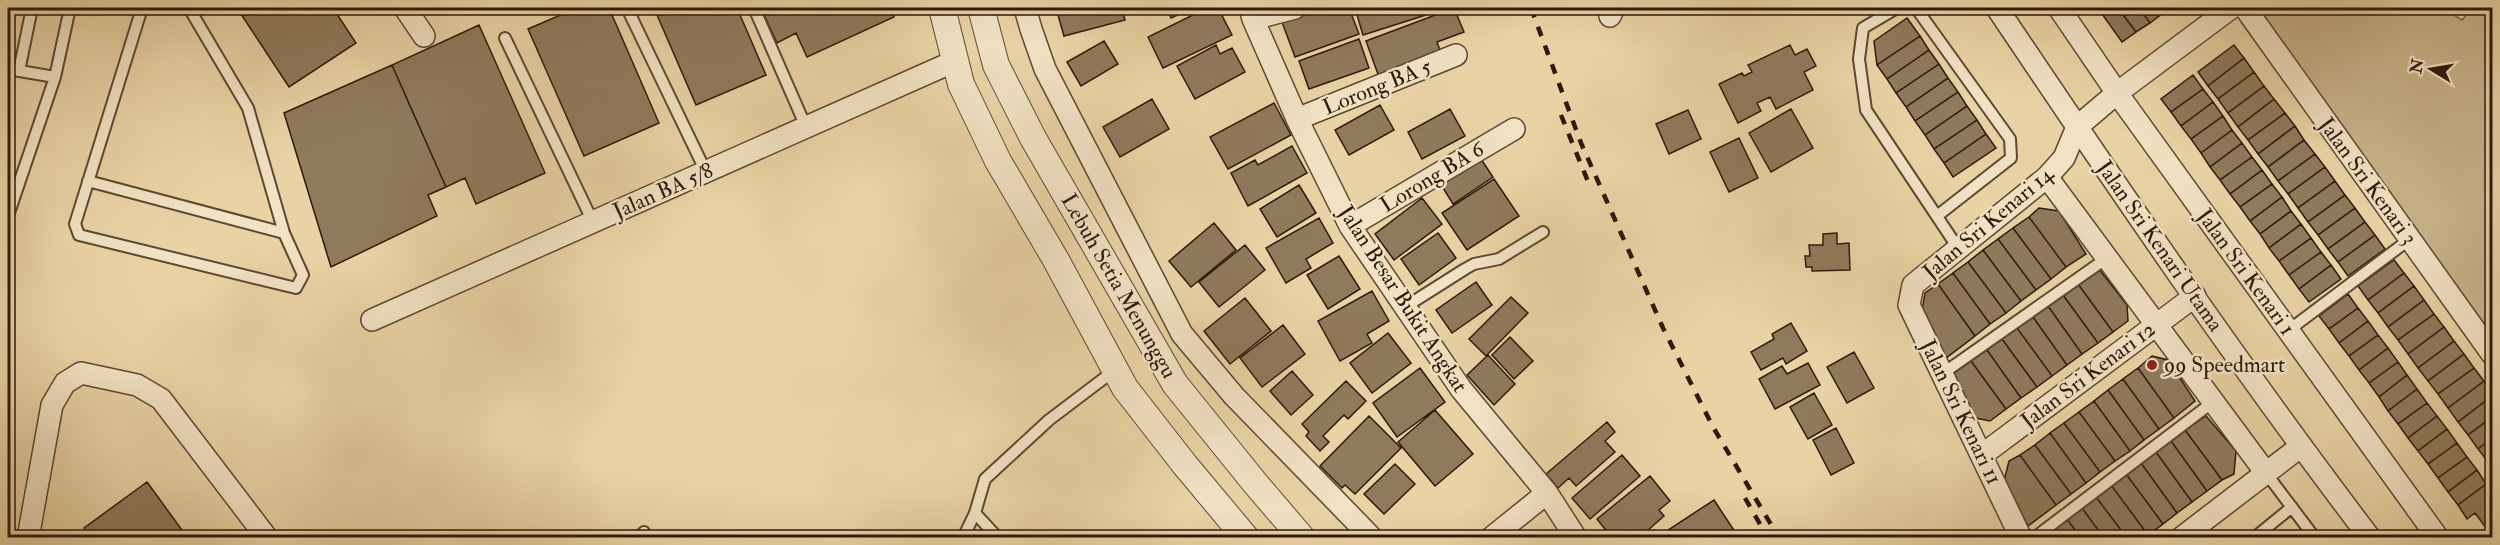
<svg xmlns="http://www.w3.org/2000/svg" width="2500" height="545" font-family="'IM FELL Double Pica',serif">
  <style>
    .green { fill: #c9b48a; stroke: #7b674c; stroke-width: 1.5 }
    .building { fill: #8f7a5c; stroke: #2d1a0d; stroke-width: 1.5 }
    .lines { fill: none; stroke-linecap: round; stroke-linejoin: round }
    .service-casing { stroke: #5c4833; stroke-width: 14 }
    .minor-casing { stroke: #5c4833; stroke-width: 24 }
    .tertiary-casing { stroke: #5c4833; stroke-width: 28 }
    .service { stroke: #f1e2c4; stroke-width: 10 }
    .minor { stroke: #f1e2c4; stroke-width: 21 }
    .tertiary { stroke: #f1e2c4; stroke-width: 26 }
    .rail { stroke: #2d1a0d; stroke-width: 4.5; stroke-dasharray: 10 10; stroke-linecap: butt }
    .poi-dot { fill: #8f2418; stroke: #f1e2c4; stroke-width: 2 }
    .labels { text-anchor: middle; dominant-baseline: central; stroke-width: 5; stroke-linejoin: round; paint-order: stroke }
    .street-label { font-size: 22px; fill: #2d1a0d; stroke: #f1e2c4 }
    .poi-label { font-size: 22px; fill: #2d1a0d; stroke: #f1e2c4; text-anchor: start }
  </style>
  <rect width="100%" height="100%" fill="#e9d3a4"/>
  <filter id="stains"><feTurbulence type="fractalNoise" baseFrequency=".00333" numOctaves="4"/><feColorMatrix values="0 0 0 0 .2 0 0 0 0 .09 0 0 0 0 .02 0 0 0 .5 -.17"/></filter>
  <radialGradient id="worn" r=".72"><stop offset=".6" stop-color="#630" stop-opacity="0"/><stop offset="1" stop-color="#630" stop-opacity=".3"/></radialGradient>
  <path class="green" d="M2268,8h174l20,12 11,-12h19v331l-234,-325z"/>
  <path class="building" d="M237,8h96l23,35 -67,44z
    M577,8h32l50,115 -75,33 -56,-127z
    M654,8h83l29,67 -70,30z
    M761,8h128l5,9 -87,40 -11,-24 -19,10z
    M1056,8h66l3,12 -61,16z
    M1167,8h26l-22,10z
    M1207,8h11l14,27 -69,33 -15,-31z
    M1323,8h26l10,26 -64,23 -13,-35z
    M1355,8h93l-85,27z
    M1454,8l10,24 -27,10 4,11 -62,24 -13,-36z
    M2110,8h8l18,24 -14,10 -20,-28z
    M2118,8h21l11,15 -14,9z
    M2139,8h20l4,5 -13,10z
    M1907,18l13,18 -43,29 -3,-24z
    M479,25l66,148 -69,31 -11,-26 -19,9 -54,-122z
    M1920,36l9,14 -42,29 -10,-14z
    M1359,39l10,29 -60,21 -10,-28z
    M1104,41l14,23 -37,22 -14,-24z
    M1216,45l4,9 12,-6 13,24 -50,27 -18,-33z
    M1790,45l5,10 12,-6 9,17 -12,6 9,18 -37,19 -6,-12 -13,6 4,8 -23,12 -19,-39 23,-11 2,3 8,-4 -4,-7z
    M2234,45l10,13 -36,28 -10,-14z
    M1929,50l10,14 -43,29 -9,-14z
    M2244,58l10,14 -36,27 -10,-13z
    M1939,64l9,14 -42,29 -10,-14z
    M392,65l54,122 -18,8 9,21 -106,51 -47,-154z
    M2254,72l10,14 -36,27 -10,-14z
    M2193,75l10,14 -32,23 -10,-13z
    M1948,78l10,14 -43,29 -9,-14z
    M2264,86l10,13 -36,28 -10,-14z
    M2203,89l10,13 -32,24 -10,-14z
    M1958,92l9,14 -42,29 -10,-14z
    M1152,99l17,30 -49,28 -17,-30z
    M2274,99l11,14 -37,27 -10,-13z
    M2213,102l10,14 -32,23 -10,-13z
    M1274,103l17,32 -63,34 -18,-32z
    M1380,105l14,25 -45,25 -14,-25z
    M1967,106l10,14 -43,29 -9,-14z
    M1450,109l15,27 -43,23 -14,-27z
    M1791,109l22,39 -42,24 -22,-39z
    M1688,110l13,29 -32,15 -13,-30z
    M2285,113l10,13 -37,28 -10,-14z
    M2223,116l9,14 -31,23 -10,-14z
    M1977,120l9,14 -42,29 -10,-14z
    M2295,126l9,14 -36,27 -10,-13z
    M2232,130l10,13 -32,24 -9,-14z
    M1986,134l10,14 -43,29 -9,-14z
    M1739,138l19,40 -29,14 -19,-40z
    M2304,140l11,14 -37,27 -10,-14z
    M2242,143l10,14 -32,23 -10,-13z
    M1292,146l15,27 -59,33 -17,-33 24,-13 3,5z
    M1477,153l16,24 -40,27 -15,-24z
    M2315,154l10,13 -37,27 -10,-13z
    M2252,157l10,13 -32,24 -10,-14z
    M2325,167l10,14 -37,27 -10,-14z
    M2262,170l10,14 -32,23 -10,-13z
    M1494,179l25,37 -52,34 -25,-37z
    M2335,181l10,14 -37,27 -10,-14z
    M2272,184l10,13 -32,24 -10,-14z
    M1299,185l17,28 -39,24 -17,-28z
    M2345,195l10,13 -37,27 -10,-13z
    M2282,197l9,14 -31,23 -10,-13z
    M1422,198l20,26 -48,36 -19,-26z
    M2039,208l20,3 27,43 -20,13 -37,-50z
    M2355,208l10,14 -37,27 -10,-14z
    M2291,211l10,13 -32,24 -9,-14z
    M2029,217l37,50 -15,12 -38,-51z
    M1319,218l14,25 -27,16 5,9 -25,15 -20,-35z
    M2365,222l10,13 -37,27 -10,-13z
    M1214,223l22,27 -45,37 -22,-26z
    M2301,224l10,14 -32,23 -10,-13z
    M2013,228l38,51 -15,11 -38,-51z
    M1438,233l18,25 -37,27 -18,-26z
    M1837,233v11l12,-1 1,27 -38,1v-4h-6l-1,-11h5l-1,-11h14v-11z
    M2375,235l10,14 -37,27 -10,-14z
    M2311,238l10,14 -32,23 -10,-14z
    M1998,239l38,51 -15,11 -38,-51z
    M1245,245l20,25 -46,37 -20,-25z
    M1983,250l38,51 -15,12 -38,-51z
    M2321,252l10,13 -32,24 -10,-14z
    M1339,256l21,33 -32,20 -21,-34z
    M2394,260l10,13 -36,27 -10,-14z
    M1968,262l38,51 -16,11 -37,-51z
    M2331,265l10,14 -32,23 -10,-13z
    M2099,269l28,36 1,16 -15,11 -35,-48z
    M1953,273l37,51 -15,12 -37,-52z
    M2404,273l10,13 -36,27 -10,-13z
    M1476,282l16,23 -40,28 -16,-23z
    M1938,284l37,52 -29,22 -24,-47 3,-18z
    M2078,284l35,48 -15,11 -35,-48z
    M2414,286l10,14 -36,27 -10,-14z
    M1372,291l17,30 -22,13 5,9 -32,18 -22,-40z
    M2348,294l10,14 -29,21 -10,-13z
    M2063,295l35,48 -16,11 -34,-48z
    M1511,297l17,16 -42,43 -17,-17z
    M1245,298l26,33 -41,33 -26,-33z
    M2424,300l10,14 -36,26 -10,-13z
    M2048,306l34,48 -15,11 -34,-48z
    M2358,308l10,13 -29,22 -10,-14z
    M2434,314l10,13 -36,27 -10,-14z
    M2033,317l34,48 -15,11 -35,-48z
    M2368,321l10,14 -29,21 -10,-13z
    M1791,323l16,28 -21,13 -3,-6 -22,12 -10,-18 23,-13 -2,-5z
    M1283,325l22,29 -43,33 -22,-29z
    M2444,327l10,14 -36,27 -10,-14z
    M2017,328l35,48 -15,11 -35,-48z
    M1388,333l23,30 -39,30 -22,-30z
    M2378,335l10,13 -29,22 -10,-14z
    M1510,337l23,24 -19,18 -22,-24z
    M2002,339l35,48 -16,11 -34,-48z
    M2454,341l10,13 -36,27 -10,-13z
    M2388,348l10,14 -29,21 -10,-13z
    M1987,350l34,48 -15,11 -35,-48z
    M1854,352l20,36 -27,15 -20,-36z
    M2464,354l10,14 -36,26 -10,-13z
    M1488,355l27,29 -21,21 -27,-30z
    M2152,356l16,4 27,41 -21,17 -36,-50z
    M1971,361l35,48 -16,12 -15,-3 -22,-44z
    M2398,362l9,13 -28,22 -10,-14z
    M1808,363l12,22 -45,24 -16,-30 23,-13 5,8z
    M1420,368l25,34 -48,35 -24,-34z
    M2138,368l36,50 -15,11 -36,-50z
    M2474,368l10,13 -36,27 -10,-14z
    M1292,371l21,24 -22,20 -21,-24z
    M2407,375l10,14 -29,22 -9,-14z
    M2123,379l36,50 -15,11 -36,-50z
    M1346,381l20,20 -18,18 -4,-4 -21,21 6,6 -9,9 -14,-15 3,-4 -7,-8z
    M2484,381l8,15 -34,26 -10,-14z
    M2417,389l10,14 -29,21 -10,-13z
    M2108,390l36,50 -14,11 -36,-50z
    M1814,393l18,32 -24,14 -18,-32z
    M2492,396v21l-24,18 -10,-13z
    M2094,401l36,50 -15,10 -36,-49z
    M2427,403l10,13 -29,22 -10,-14z
    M1435,410l38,44 -38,32 -37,-44z
    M2079,412l36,49 -15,11 -36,-49z
    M1369,416l32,32 -46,46 -10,-9 -3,3 -22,-22z
    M2206,416l30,35 -2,23 -12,6 -37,-50z
    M2437,416l10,13 -29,22 -10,-13z
    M2492,417v21l-14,11 -10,-14z
    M1607,422l8,10 -10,9 10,11 -39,34 -7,-8 -11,10 -12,-14z
    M2064,423l36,49 -14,11 -36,-50z
    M1836,428l18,35 -23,12 -18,-35z
    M2447,429l10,14 -29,21 -10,-13z
    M2185,430l37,50 -15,11 -36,-50z
    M2050,433l36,50 -15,11 -36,-49z
    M2492,438v21l-4,3 -10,-13z
    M2171,441l36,50 -15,11 -36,-50z
    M2457,443l10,14 -29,21 -10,-14z
    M2035,445l36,49 -15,11 -36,-50z
    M2156,452l36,50 -15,11 -36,-50z
    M1622,455l18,21 -50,43 -18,-21z
    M2020,455l36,50 -28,21 -24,-45 5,-20z
    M2467,457l10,13 -29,22 -10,-14z
    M2141,463l36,50 -14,11 -37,-50z
    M1395,464l20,20 -31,30 -20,-20z
    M2477,470l9,14 -28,21 -10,-13z
    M2126,474l37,50 -15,11 -37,-50z
    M1650,476l20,25 -11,9 5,6 -25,22h-27l-15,-19z
    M147,482l40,55 -96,1 -7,-10z
    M2486,484l6,8v31l-6,5 -11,-15 -8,6 -9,-14z
    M2111,485l37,50 -3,3h-18l-31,-41z
    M2096,497l31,41h-23l-22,-30z
    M1714,500l25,38h-83z
    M2082,508l22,30h-23l-14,-19z
    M2067,519l14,19h-23l-6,-8z
    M2052,530l6,8h-19z"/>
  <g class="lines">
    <g class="service-casing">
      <path id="service" d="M142,8l-67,216 4,11 217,53 7,-13 -19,-42 -36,-125 -59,-100
        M627,8l79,164
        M754,8l52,119
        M1897,8l-34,20 -4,31 7,51 92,138
        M1916,8l94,131 1,19 -74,58
        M505,38l88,184
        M8,69l47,8
        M19,71l13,-63
        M88,181l196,52
        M8,216l47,-139 15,-69
        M1405,307l60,-38 9,-5 25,-5 44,-27
        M2289,330l121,-91
        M1942,374l165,-116
        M2266,473l49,65
        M975,513l23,25
        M638,538l6,-6
        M963,538l12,-25 10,-34 64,-59 66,-50
        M2034,538l179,-136
        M2254,538l38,-31"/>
    </g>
    <g class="minor-casing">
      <path id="minor" d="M405,8l19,28
        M1025,8l6,21 14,40 137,265 52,62 138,142
        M1250,8l3,11 44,100 53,107 111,163 86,104 29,45
        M1997,8c120,179 242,358 373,530
        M2059,8l58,85 321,445
        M2245,8l247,346
        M1610,16l4,-8
        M1253,19l42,-11
        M1297,119l159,-64
        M2047,177l219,296
        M1350,226l164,-97
        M372,320l583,-259
        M1982,455l213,-159
        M28,538l24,-133 13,-22 16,-10 56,12 24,14 106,139
        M1491,538l56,-45
        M2021,538l-112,-233 4,-20 134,-108 17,-19 13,-31 40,-34 114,-85
        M2181,538l119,-91"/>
    </g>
    <g class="tertiary-casing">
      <path id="tertiary" d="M942,8l19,76 37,77 58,99 69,128 60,77 61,73
        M981,8l15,57 37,73 142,246 80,99 47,55"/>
    </g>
    <use href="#service" class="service"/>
    <use href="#minor" class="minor"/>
    <use href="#tertiary" class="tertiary"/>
    <path class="rail" d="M1531,8l50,135 82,185 50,99 66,111
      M1561,115l28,69
      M1745,498l23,40"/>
  </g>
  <circle class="poi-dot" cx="2152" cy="365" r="6"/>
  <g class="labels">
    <g class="street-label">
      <text transform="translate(1377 87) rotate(-22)">Lorong BA 5</text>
      <text transform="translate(1432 177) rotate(-31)">Lorong BA 6</text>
      <text transform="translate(2368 181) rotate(54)">Jalan Sri Kenari 3</text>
      <text transform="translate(663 191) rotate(-24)">Jalan BA 5/8</text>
      <text transform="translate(1988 223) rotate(-40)">Jalan Sri Kenari 14</text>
      <text transform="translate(2160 246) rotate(55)">Jalan Sri Kenari Utama</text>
      <text transform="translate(2246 272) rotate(54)">Jalan Sri Kenari 1</text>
      <text transform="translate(1119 286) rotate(60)">Lebuh Setia Menunggu</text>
      <text transform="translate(1403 299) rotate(57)">Jalan Besar Bukit Angkat</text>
      <text transform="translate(2088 375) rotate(-37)">Jalan Sri Kenari 12</text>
      <text transform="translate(1961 412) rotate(64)">Jalan Sri Kenari 11</text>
    </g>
    <g class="poi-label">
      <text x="2164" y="365">99 Speedmart</text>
    </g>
  </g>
  <rect width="2500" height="545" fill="none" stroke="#e9d3a4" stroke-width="30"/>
  <rect x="9" y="9" width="2482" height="527" fill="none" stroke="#2d1a0d" stroke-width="3"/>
  <rect x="15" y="15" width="2470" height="515" fill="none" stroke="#2d1a0d" stroke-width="1.5"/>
  <g transform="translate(2431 69) rotate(281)" stroke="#f1e2c4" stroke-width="4.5" paint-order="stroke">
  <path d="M0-4.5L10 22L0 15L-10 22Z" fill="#2d1a0d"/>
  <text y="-9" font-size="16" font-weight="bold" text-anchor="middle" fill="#2d1a0d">N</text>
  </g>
  <rect width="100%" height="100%" filter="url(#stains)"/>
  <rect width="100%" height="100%" fill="url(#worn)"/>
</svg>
